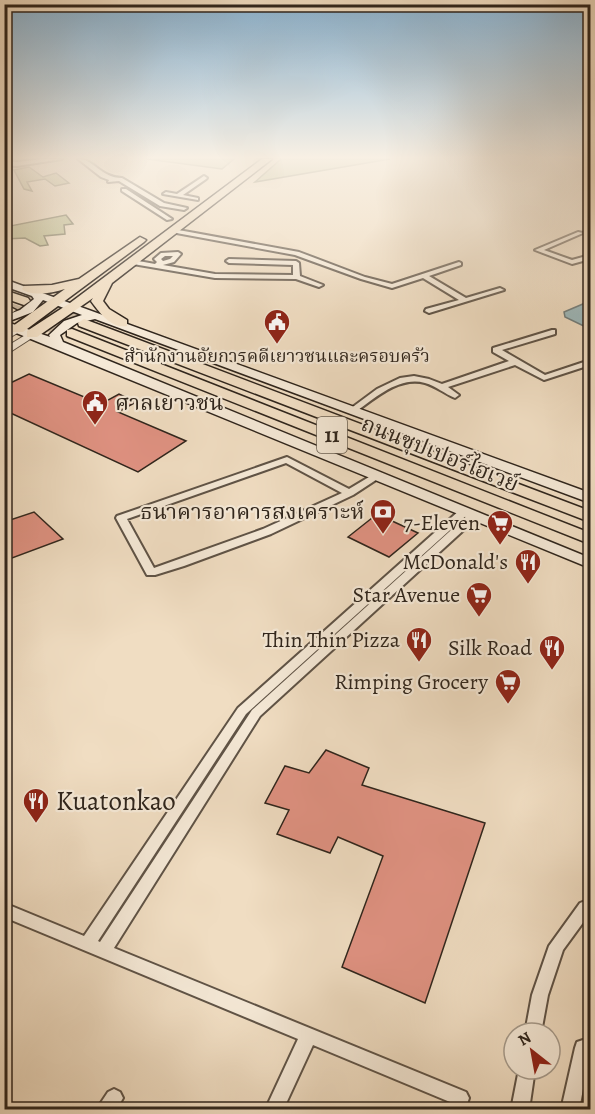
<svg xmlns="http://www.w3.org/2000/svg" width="595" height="1114" font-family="Alegreya,'Noto Serif Thai',serif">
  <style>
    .green { fill: #bebf90; stroke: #767256; stroke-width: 1.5 }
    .water { fill: #9ebabd; stroke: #727e7d; stroke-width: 1.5 }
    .building { fill: #e09282; stroke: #2f251c; stroke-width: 1.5 }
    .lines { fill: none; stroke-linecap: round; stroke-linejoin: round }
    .trunk-tunnel { stroke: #c9b8a1; stroke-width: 14; stroke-dasharray: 14 7; stroke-linecap: butt }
    .minor-casing { stroke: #5f5346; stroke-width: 4 }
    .tertiary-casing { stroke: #5f5346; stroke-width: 2 }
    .secondary-casing { stroke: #2f251c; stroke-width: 3 }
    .primary-casing { stroke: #2f251c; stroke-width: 3 }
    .trunk-casing { stroke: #2f251c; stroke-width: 3 }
    .minor { fill: #f5e9d7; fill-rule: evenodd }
    .tertiary { fill: #f5e9d7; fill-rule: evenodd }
    .secondary { fill: #f5e9d7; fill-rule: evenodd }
    .primary { fill: #f0ddc2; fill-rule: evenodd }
    .trunk { fill: #f0ddc2; fill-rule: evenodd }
    .labels { text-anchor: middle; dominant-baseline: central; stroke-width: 4.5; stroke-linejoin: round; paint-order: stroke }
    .far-poi-label { font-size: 18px; fill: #2f251c; stroke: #f5e9d7 }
    .shield { fill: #f5e9d7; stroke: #6a6054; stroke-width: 1.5 }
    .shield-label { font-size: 21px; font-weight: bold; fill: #2f251c }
    .poi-label { font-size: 22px; fill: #2f251c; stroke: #f5e9d7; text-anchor: end }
    .street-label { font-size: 22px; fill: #2f251c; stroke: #f5e9d7 }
    .near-poi-label { font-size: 27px; fill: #2f251c; stroke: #f5e9d7; text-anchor: start }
  </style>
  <rect width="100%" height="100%" fill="#f0ddc2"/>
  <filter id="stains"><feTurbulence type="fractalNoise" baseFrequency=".00333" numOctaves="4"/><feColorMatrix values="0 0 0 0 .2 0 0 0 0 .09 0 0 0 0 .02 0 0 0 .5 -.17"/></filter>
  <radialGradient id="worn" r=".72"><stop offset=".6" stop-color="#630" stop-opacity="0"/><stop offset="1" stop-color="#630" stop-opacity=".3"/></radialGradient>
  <path class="green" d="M147,159h87l-12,10z
    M281,159h109l-135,23z
    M29,167l14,10 13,-4 13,10 -14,3 -10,-7 -18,3 5,9 -8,-2 -10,-19z
    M66,215l7,9 -9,1 1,9 -21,2 4,9 -8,1 -15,-8 -20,1v-12z"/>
  <path class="water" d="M590,301v28l-25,-12 -1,-5z"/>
  <path class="building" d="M29,374l72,30 18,-10 17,8 -18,10 68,29 -48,31 -134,-62v-24z
    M34,512l29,27 -59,22v-39z
    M377,514l41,19 -29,24 -41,-20z
    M326,750l43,18 -7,17 123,38 -60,180 -83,-36 41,-111 -45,-19 -8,16 -53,-19 12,-24 -24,-7 20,-37 24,7z"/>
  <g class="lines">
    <path class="trunk-tunnel" d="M24,301l60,22
      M10,310l62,23"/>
    <g class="minor-casing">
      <path id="minor" d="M43,159h19l-45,7 -13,-1v-4l13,1z
        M78,159c16,0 23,19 44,19l42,25 23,5 -3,2 -24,-4 -41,-25 -11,1 1,-2 -8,-3z
        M204,176l3,2 -1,1 -23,16 15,3v2l-35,-6 3,-2 11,2z
        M122,189h4l46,30 -5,1 -45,-29z
        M173,229l126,23 66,25 27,7 67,-22 2,1v2l-32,11 37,22 34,-10 4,2 -75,23 -4,-2 1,-2 33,-9 -36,-22 -31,10 -31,-9 -66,-24 -124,-23 -1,-1z
        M578,232l5,1 -39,17 28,10 18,-5v4l-18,5 -37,-14z
        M178,252l3,2 -7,8 -11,3 52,9 78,1v-10l-64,-2 -3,-2 3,-2 67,2 3,2 1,13 23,9 -4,2 -23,-8 -81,-1 -82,-14 -3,-2 3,-2 22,4 2,-2 -3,-3 7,-6zM165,256h8l-3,3 -7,2 -2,-2z
        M552,330h3v4l-53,16 43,25 45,-15v5l-46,15 -29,-15 -67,22 11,8 -4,3c-10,-4 -19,-12 -30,-15 -25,-7 -49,14 -68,28l-3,1 -4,-3 27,-20 23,-11 14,-2 15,3 13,5 67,-23 -16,-9v-4z
        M287,457l62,32 25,-15h6l2,2 -29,19 -82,39 -87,32 -29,9h-8l-31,-57 1,-2zM286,463l56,30 -79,36 -109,39 -27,-49z
        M465,508l5,3 -1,2 -223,201 -148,227 2,1 152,-232 218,-197h8l1,2 -1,2 -218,199 -146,232 352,144 3,6 -4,12h-18l3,-8 -137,-57 -30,65h-18l33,-71 -294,-122v-14l80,33 154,-228 223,-199z
        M585,901l5,2v10l-27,37 -15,45 -7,38h-16l7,-38 17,-49 31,-43z
        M583,1040l6,2 1,10 -11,58h-18l14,-62 2,-6z
        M519,1069h16l-6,41h-18z
        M114,1089l6,3 3,6 -7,12h-20l12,-18z"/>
    </g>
    <g class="tertiary-casing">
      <path id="tertiary" d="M18,326l3,1v4l-17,10v-8z
        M32,331l3,1v4l-31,20v-8z"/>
    </g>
    <g class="secondary-casing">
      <path id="secondary" d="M4,279l586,214v9l-5,-1 -490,-182 -18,4 -17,12 3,7 527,216v10l-586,-240v-12l16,-6 14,-11 -2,-3 -28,-10zM43,300l39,15 -18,6 -15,14 1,2 -43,-15 26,-10z"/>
    </g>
    <g class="primary-casing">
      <path id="primary" d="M262,159h10l-160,124 -9,18 6,8 18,11v6c-16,3 -28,-14 -36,-25l2,-3 -56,39h-10v-6l43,-28z
        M140,237l6,3 -2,2 -121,90h-10v-6l52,-37c-13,4 -33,8 -43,0l2,-3 28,-1 27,-6z"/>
    </g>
    <g class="trunk-casing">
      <path id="trunk" d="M4,290l24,8 2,3 -6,4 -20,-7z
        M4,304l12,6 -6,4 -6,-2z
        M84,319l506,192v11l-511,-196 -1,-3z
        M72,329l518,204v11l-523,-208v-6z"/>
    </g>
    <use href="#minor" class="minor"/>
    <use href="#tertiary" class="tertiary"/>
    <use href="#secondary" class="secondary"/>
    <use href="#primary" class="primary"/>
    <use href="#trunk" class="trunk"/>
  </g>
  <linearGradient id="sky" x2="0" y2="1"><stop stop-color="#8ab6d7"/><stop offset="0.5" stop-color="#f8f0e4"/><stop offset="1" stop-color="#f8f0e4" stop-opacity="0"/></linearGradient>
  <rect width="595" height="315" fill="url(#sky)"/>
  <defs>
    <g id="civic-pin" transform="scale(1.35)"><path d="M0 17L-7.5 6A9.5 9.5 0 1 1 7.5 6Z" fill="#8f2418" stroke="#f5e9d7"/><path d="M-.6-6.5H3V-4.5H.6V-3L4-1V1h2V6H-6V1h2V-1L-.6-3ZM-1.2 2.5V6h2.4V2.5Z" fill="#fff"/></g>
    <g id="bank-pin" transform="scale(1.35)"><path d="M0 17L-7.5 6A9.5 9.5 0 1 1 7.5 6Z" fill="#8f2418" stroke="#f5e9d7"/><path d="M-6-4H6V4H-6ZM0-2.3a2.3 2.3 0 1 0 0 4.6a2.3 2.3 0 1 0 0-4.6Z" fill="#fff"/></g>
    <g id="supermarket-pin" transform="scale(1.35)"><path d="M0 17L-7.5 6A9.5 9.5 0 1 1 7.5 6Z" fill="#8f2418" stroke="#f5e9d7"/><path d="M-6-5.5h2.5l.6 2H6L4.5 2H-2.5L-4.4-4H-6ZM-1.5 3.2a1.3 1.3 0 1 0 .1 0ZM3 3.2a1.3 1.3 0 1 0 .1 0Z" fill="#fff"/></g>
    <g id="restaurant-pin" transform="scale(1.35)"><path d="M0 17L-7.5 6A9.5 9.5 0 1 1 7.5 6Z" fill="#8f2418" stroke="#f5e9d7"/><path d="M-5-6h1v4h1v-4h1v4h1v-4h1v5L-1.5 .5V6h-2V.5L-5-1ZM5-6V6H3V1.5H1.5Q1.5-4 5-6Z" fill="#fff"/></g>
  </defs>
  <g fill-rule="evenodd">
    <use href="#civic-pin" x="277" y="322"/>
    <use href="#civic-pin" x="95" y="403"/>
    <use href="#bank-pin" x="383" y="512"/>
    <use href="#supermarket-pin" x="500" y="523"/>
    <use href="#restaurant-pin" x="528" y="562"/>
    <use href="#supermarket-pin" x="479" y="595"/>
    <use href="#restaurant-pin" x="419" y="640"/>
    <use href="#restaurant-pin" x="552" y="648"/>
    <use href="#supermarket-pin" x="508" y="682"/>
    <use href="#restaurant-pin" x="36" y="801"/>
  </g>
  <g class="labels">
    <g class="far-poi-label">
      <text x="277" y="356">สำนักงานอัยการคดีเยาวชนและครอบครัว</text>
    </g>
    <rect class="shield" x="317" y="417" width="30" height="36" rx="4.5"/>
    <g class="shield-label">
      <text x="332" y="435">11</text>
    </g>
    <g class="poi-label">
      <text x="115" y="403" text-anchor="start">ศาลเยาวชน</text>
      <text x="364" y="512">ธนาคารอาคารสงเคราะห์</text>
      <text x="480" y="523">7-Eleven</text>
      <text x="508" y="562">McDonald's</text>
      <text x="460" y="595">Star Avenue</text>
      <text x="400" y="640">Thin Thin Pizza</text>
      <text x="532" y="648">Silk Road</text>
      <text x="488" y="682">Rimping Grocery</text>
    </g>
    <g class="street-label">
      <text transform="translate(440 454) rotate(22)">ถนนซุปเปอร์ไฮเวย์</text>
    </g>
    <g class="near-poi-label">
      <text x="56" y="801">Kuatonkao</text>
    </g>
  </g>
  <rect width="595" height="1114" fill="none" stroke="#f0ddc2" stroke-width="24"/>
  <rect x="6" y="6" width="583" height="1102" fill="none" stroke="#2f251c" stroke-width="3"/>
  <rect x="12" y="12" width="571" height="1090" fill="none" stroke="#2f251c" stroke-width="1.5"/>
  <g transform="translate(532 1051) rotate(329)"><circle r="28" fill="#f5e9d7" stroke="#a69b8c" stroke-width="1.5"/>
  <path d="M0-4.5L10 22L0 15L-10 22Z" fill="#8f2418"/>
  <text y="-9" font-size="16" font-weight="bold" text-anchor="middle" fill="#2f251c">N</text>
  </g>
  <rect width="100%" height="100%" filter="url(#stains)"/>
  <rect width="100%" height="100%" fill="url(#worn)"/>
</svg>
